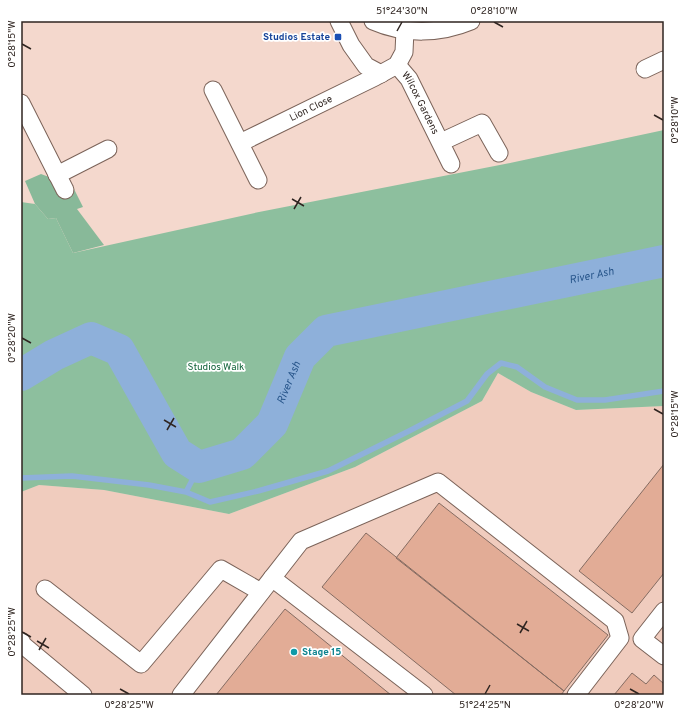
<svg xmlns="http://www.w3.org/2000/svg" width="685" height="716" font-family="Overpass,sans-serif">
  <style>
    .built { fill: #f0ccbe }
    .green { fill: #88b999 }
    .forest { fill: #8dbf9e }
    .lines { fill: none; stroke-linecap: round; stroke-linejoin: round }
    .stream { stroke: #8eb0da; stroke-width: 5.5 }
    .river { stroke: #8eb0da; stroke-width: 32 }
    .building { fill: #e2ac96; stroke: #856c62 }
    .minor-casing { stroke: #7b6359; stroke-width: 19 }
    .minor { stroke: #fff; stroke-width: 17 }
    .ticks { fill: none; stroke: #2f2521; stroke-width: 1.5 }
    .transit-dot { fill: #1a4fb4; stroke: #fff; stroke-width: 1.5 }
    .culture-dot { fill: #0f9aa8; stroke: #fff; stroke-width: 1.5 }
    .labels { text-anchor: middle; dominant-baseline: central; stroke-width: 3.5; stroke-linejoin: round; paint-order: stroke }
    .transit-label { font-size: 10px; font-weight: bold; fill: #164399; stroke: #fff; text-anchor: end }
    .street-label { font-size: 10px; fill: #2f2521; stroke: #fff }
    .park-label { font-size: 10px; fill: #12633a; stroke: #fff }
    .culture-label { font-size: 10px; font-weight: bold; fill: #0d838f; stroke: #fff; text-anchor: start }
    .water-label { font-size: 11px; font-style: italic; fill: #28568b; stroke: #fff }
    .neatline { fill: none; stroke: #2f2521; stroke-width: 1.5 }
    .ticks-label { font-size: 10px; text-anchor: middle; fill: #2f2521 }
  </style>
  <rect width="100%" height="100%" fill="#f4d8cd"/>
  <path class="built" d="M498,373l33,19 45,18 88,-4v289h-643v-203l18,-7 65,5 125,24 126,-47 127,-66z"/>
  <path class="green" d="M41,174l8,3 11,19 14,-7 9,18 -6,2 27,36 -31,8 -17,-35 -8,1 -13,-15 -10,-23z"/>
  <path class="forest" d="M664,130v276l-88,4 -45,-18 -33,-19 -16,28 -127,66 -126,47 -125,-24 -65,-5 -18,7v-290l14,2 13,15 8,-1 17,35 186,-41 251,-49z"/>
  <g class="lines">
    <path class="stream" d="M21,478l51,-2 77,9 37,7 24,10 48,-11 70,-20 81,-40 58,-30 20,-27 14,-11 16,4 28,20 32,13h28l59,-9
      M186,492l13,-25"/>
    <path class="river" id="s1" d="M21,375l33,-20 37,-17 28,12 58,103 22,14 43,-13 30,-30 28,-67 26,-26 338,-70"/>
  </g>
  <path class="building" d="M664,464v109l-32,40 -53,-42z
    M439,503l169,132 -44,56 -168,-133z
    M366,533l198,158 -3,4h-105l-134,-108z
    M285,609l106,86h-175z
    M632,673l14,11 8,-9 10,9v11h-50z"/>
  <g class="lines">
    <g class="minor-casing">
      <g id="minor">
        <path d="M339,21l12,24 15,21 15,8"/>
        <path d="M373,21c32,14 67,13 98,0"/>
        <path id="s2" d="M397,65l12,14 42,85"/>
        <path d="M645,69l19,-9"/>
        <path d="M213,90l45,90"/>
        <path d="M21,103l44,87"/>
        <path d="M441,142l41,-19 17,30"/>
        <path id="s3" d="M240,143l135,-66 22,-12 7,-13 1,-22"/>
        <path d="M57,175l51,-26"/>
        <path d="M272,578l152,117"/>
        <path d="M45,589l96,75 80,-95 40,23"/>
        <path d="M664,611l-22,28 22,17"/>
        <path d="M21,641l2,4 60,50"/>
        <path d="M181,695l120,-154 137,-59 177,139 5,17 -44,57"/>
      </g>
    </g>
    <use href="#minor" class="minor"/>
  </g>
  <path class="ticks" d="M494,22l9,5M397,31l5,-9M22,44l9,5M654,115l9,5M292,199l12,7M294,209l7,-12M22,338l9,5M654,409l9,5M164,420l12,7M167,430l7,-12M517,624l12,7M22,632l9,5M520,633l7,-12M37,641l12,7M39,650l7,-12M120,689l9,5M630,689l9,5M485,694l5,-9"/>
  <rect class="transit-dot" x="334" y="33" width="8" height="8" rx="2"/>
  <circle class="culture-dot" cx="294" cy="652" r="4"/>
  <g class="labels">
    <g class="transit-label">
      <text x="330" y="37">Studios Estate</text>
    </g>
    <g class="street-label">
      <text stroke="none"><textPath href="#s2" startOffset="45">Wilcox Gardens</textPath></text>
      <text stroke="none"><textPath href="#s3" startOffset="79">Lion Close</textPath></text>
    </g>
    <g class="park-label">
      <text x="216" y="367">Studios Walk</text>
    </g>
    <g class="culture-label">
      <text x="302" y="652">Stage 15</text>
    </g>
    <g class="water-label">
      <text stroke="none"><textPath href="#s1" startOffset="722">River Ash</textPath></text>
      <text stroke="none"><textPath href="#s1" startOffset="386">River Ash</textPath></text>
    </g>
  </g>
  <rect width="685" height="716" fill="none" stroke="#ffffff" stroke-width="44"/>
  <rect x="22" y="22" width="641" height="672" class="neatline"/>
  <g class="ticks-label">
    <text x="402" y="14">51°24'30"N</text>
    <text x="494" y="14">0°28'10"W</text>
    <text transform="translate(11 44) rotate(-90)" y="4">0°28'15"W</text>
    <text transform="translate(674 120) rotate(-90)" y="4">0°28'10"W</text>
    <text transform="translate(11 338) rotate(-90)" y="4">0°28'20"W</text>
    <text transform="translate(674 414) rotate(-90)" y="4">0°28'15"W</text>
    <text transform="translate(11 632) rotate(-90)" y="4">0°28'25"W</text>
    <text x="129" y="708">0°28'25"W</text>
    <text x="485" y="708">51°24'25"N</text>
    <text x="639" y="708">0°28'20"W</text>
  </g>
</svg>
